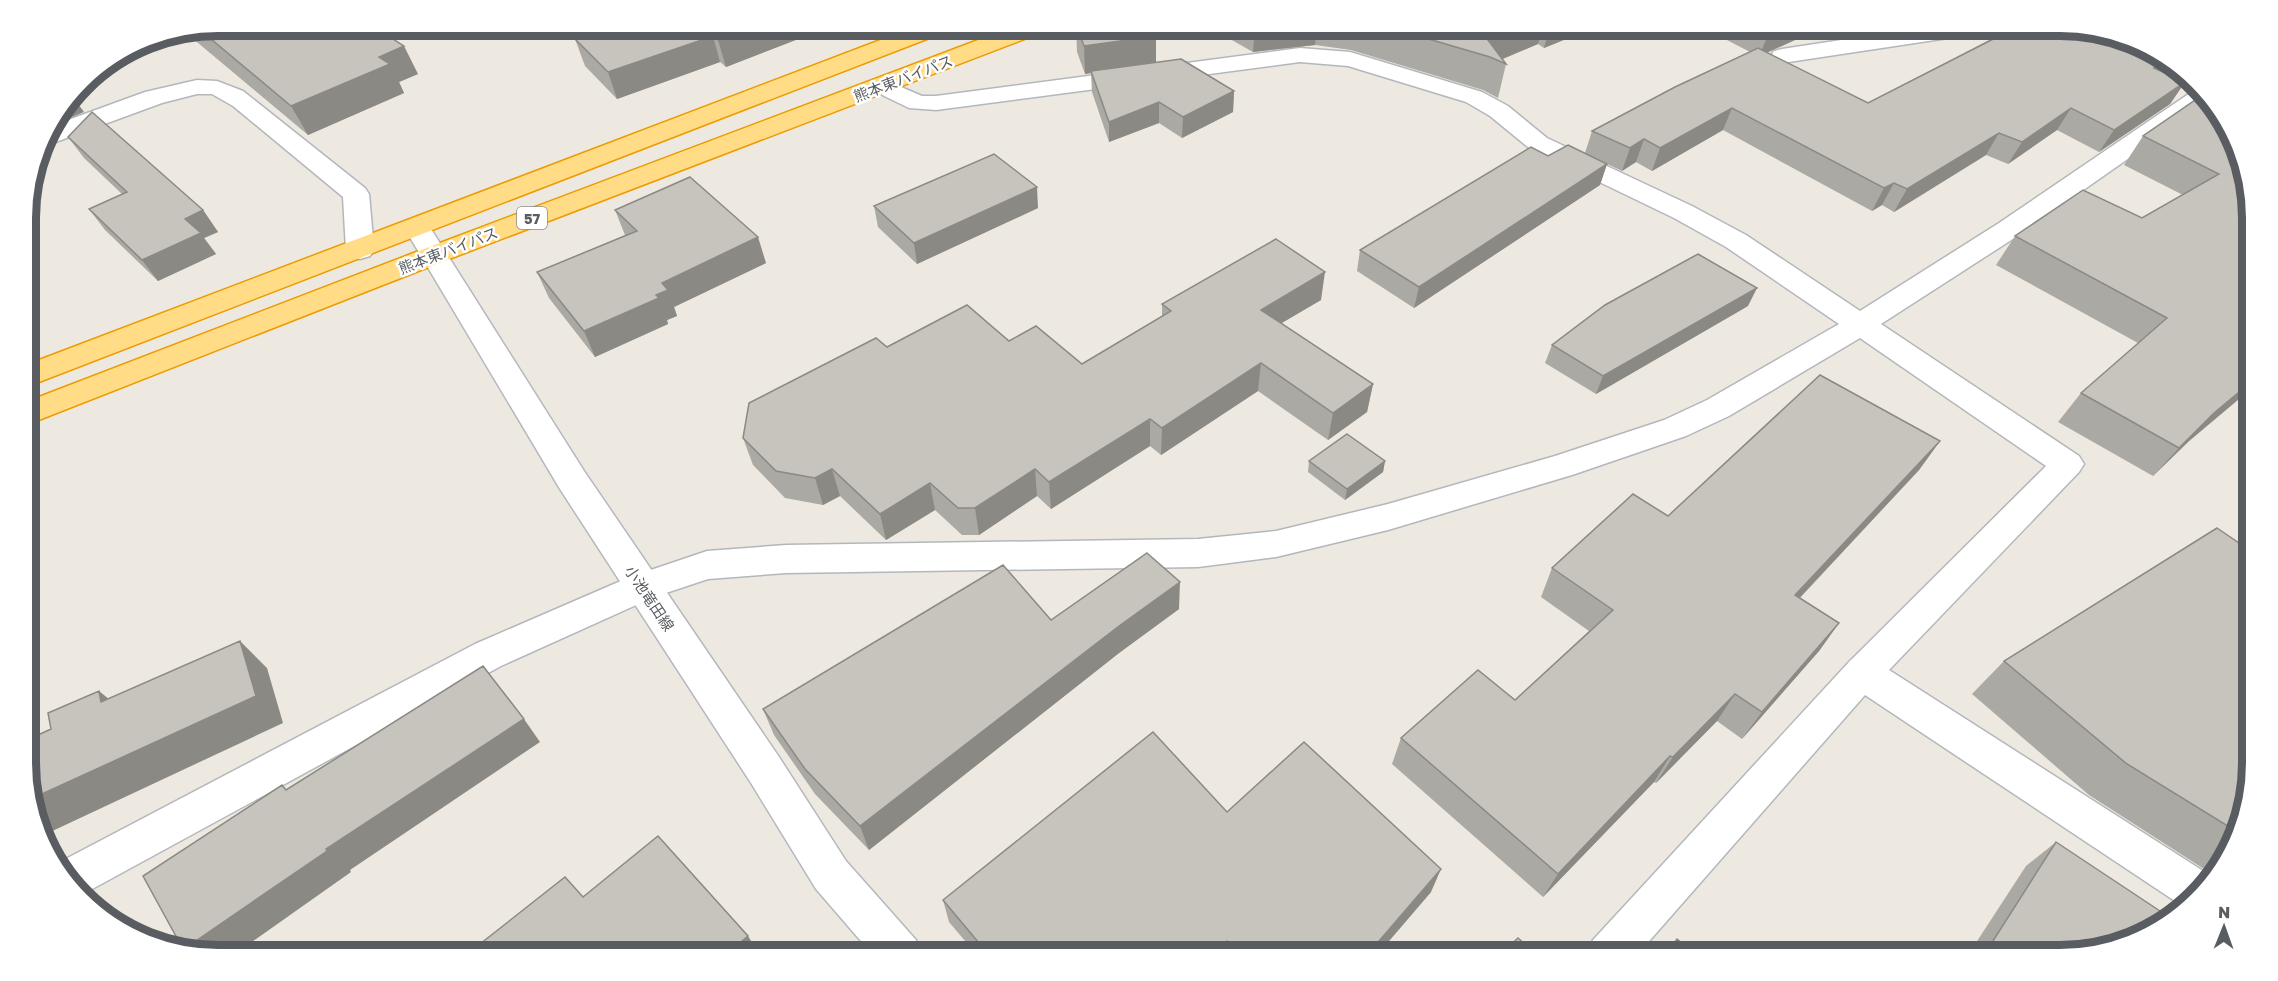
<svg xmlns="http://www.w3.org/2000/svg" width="2278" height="981" font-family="'Golos Text','Noto Sans JP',sans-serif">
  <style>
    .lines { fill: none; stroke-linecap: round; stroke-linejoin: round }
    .street-casing { stroke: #b3b7bc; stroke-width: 3 }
    .secondary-casing { stroke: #b4b8be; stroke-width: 3 }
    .highway-casing { stroke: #ed9b00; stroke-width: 3 }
    .street { fill: #fff; fill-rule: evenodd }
    .secondary { fill: #fff; fill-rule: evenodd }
    .highway { fill: #ffdc85; fill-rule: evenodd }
    .wall { fill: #aba9a3 }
    .shaded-wall { fill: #8b8984 }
    .building { fill: #c7c4bd; stroke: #8b8984; stroke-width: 1.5 }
    .labels { text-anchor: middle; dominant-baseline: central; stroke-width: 5; stroke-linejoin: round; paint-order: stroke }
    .shield { fill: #fff; stroke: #8b8e91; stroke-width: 1.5 }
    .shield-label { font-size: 14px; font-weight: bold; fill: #595d62 }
    .street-label { font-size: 15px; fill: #595d62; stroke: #fff }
    .rim { fill: none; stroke: #595d62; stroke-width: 8 }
  </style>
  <rect width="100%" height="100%" fill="#ede9e0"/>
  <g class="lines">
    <g class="street-casing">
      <path id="street" d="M1940,25h59l-3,5 -8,2 -206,31 -8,-2 -3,-5 3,-5 8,-2z
        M1300,48l50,4 132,40 26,14 39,32 145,68 54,29 114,76 139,-88 197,-134 16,11 -193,135 -138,89 198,132 5,8 -5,8 -190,198 325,208 -1,3 -29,26 -319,-212 -228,260h-51l7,-15 256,-278 197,-196 -186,-128 -131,78 -43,20 -114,39 -184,55 -112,27 -78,10 -412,6 -78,6 -54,18 -153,69 -418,228 -18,-13 -7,-18 417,-219 155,-67 77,-26 79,-6 412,-6 78,-8 112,-27 167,-48 109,-36 43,-20 132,-76 -113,-77 -52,-29 -145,-70 -39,-32 -24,-14 -118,-36 -48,-4 -364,48 -27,-2 -35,-17 -4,-5 4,-5 8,-2 40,17h14z
        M197,80l20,1 26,10 122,97 4,6 5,56 -4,6 -10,3 -10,-3 -4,-6 -3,-53 -110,-91 -21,-12h-15l-35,9 -109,40 -11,2 7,-18 96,-35z"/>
    </g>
    <g class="secondary-casing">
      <path id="secondary" d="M418,221l10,2 3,6 153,242 195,286 67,104 70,79 7,15h-50l-57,-66 -65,-106 -191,-294 -155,-260 3,-6z"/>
    </g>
    <g class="highway-casing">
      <path id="highway" d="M920,25h33l-3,5 -924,357v-22z
        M1018,25h33l-3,5 -604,231 -418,164v-23l398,-153z"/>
    </g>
    <use href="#street" class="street"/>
    <use href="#secondary" class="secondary"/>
    <use href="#highway" class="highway"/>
  </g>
  <path class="wall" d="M218,26l200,48 -19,8 5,11 -96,42 -123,-103z
    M832,26l-106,41 -6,-5 -103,37 -32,-33 -10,-27z
    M1076,26h62l18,37 78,28 -1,21 -51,26 -23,-15 -50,19 -17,-50 -1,-19 -6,1 -8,-22z
    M1207,26h391l-54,22 -6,-4 -36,15 4,5 -8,34 -15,-8 -132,-40 -36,-5 -62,7z
    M1700,26h126l-59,27 101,50 131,-68 3,-5 179,46 -6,2 10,4 -15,22 -71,48 -42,-22 -49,34 -22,-9 -92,57 -12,-7 -10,6 -149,-81 -71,41 -16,-9 -14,9 -21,-10 6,3 -7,21 -186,123 -57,-37 3,-21 188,-94 37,-3 7,-22 158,-79z
    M1841,26h15l-8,3z
    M2204,94l47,99 -63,249 -35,34 -95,-54 23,-29 57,-50 -142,-78 19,-29 127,-18 41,-23 -59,-30 19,-29z
    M68,137l135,73 15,22 -14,6 12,16 -58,27 -53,-51 -16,-21 33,-15 -38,-36z
    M874,206l164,2 -121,56 -39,-37z
    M615,210l151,53 -92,44 3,9 -10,4 1,4 -73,33 -46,-59 -12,-26 88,-37z
    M1321,300l-40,23 92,61 -6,28 -39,28 -70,-49 -97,64 -11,-9 -99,63 -14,-13 -58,39h-17l-27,-25 -49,30 -46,-44 -17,9 -38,-7 -32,-33 -10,-27 144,-91 122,-6 73,23 80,-48v-12z
    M1748,306l-152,88 -51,-31 7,-18z
    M1940,441l-21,29 -119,128 39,25 -20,28 -77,88 -25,-18 -61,62 -2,-1 -111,115 -151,-133 9,-26 114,-38 74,-69 -48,-34 11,-29 116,-52z
    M1309,461h76l-2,11 -38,28 -37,-28z
    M1179,609l-60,44 -250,197 -54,-56 -41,-59 -11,-26 288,-89z
    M2004,661l248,103 -14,72 -23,40 -126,-81 -117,-101z
    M1227,812l204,80 -54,63h-400l-28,-33 -6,-22z
    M2056,842l16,113h-104l58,-89z"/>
  <path class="shaded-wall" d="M757,26h75l-106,41 -8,-27z
    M1255,26h62l-2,19 -62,7z
    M1511,26h32l-5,18 -40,17 -13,-25z
    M1550,26h48l-54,22z
    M1772,26h54l-67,30z
    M713,36l7,26 -103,37 -9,-27z
    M1156,36v29l-65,6v2l-6,1 -1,-28z
    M404,46l14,28 -19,8 5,11 -96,42 -17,-29 88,-49z
    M2165,64l16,12 -42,14 15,-22z
    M2185,82l-15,22 -71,48 15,-22z
    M1234,91l-1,21 -51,26 1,-21z
    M73,97l11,15 -33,14z
    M1159,102v21l-50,19v-20z
    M1732,108l-9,22 -71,41 8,-23z
    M2071,108l-14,22 -49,34 14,-22z
    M1999,133l-13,22 -92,57 13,-23z
    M1644,139l-8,23 -14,9 8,-23z
    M1607,164l-7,21 -186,123 5,-21z
    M1894,183l-12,22 -10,6 12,-23z
    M1037,187l1,21 -121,56 -3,-21z
    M203,210l15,22 -14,6 12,16 -58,27 -16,-21 43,-41z
    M758,237l8,26 -92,44 3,9 -10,4 1,4 -73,33 -11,-26 72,-36 6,-12z
    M1325,272l-4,28 -63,37 3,-27z
    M1757,288l-9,18 -152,88 7,-18z
    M1261,363l-3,28 -97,64 1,-27z
    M2251,382v7l-63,53 -35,34 26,-28 35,-35z
    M1373,384l-6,28 -39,28 5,-27z
    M1150,419v27l-99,63 -2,-27z
    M1940,441l-21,29 -143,153 19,-28z
    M1385,461l-2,11 -38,28 2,-11z
    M832,469l8,27 -17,9 -8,-27z
    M1035,469l2,27 -58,39 -4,-27z
    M930,483l5,27 -49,30 -6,-26z
    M1180,582l-1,27 -60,44 -250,197 -9,-24 259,-200z
    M1839,623l-20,28 -77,88 20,-27z
    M240,641l27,27 16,55 -237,111 -15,-35z
    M99,691l32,26 -30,-15z
    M1735,694l-18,27 -61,62 17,-26z
    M524,719l16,23 -190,128 1,2 -119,84h-14l-34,-7 142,-100z
    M1670,756l-16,26 -111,115 15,-23z
    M1441,869l-10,23 -54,63h-10z
    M748,936l12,19h-9l-9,-14z
    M1227,941l-2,14h-13z"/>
  <path class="building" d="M218,26h155l31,20 -25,11 11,7 -99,42 -92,-77z
    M616,26h141l-39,14 -5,-4 -105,36 -33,-33z
    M1077,26h61l18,10 -72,10z
    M1384,26h127l-26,10 21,28 -16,-7z
    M2012,26h48l73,14 32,24 -11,4 31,14 -71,48 -43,-22 -49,34 -23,-9 -92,56 -13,-6 -10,5 -152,-80 -72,40 -16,-9 -14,9 -38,-17 83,-44 83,-39 110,55 139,-71 -5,-2z
    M1181,59l53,32 -51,26 -24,-15 -50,20 -18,-51z
    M2204,94l9,6 38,93v189l-37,31 -35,35 -98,-55 86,-75 -152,-82 68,-46 59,28 77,-44 -76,-38z
    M92,112l111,98 -18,9 16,14 -59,27 -53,-51 38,-17 -59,-55z
    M1568,145l39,19 -188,123 -59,-37 171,-103 17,9z
    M994,154l43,33 -123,56 -40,-37z
    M690,177l68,60 -96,46 6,7 -12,5 3,3 -75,33 -47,-59 100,-41 -22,-21z
    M1276,239l49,33 -64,38 112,74 -40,29 -72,-50 -99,65 -12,-9 -101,63 -14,-13 -60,39h-17l-28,-25 -50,31 -48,-45 -17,9 -39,-7 -33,-33 6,-35 127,-65 11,9 80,-42 42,36 27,-15 46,38 89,-53 -9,-7z
    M1698,254l59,34 -154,88 -51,-31 53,-40z
    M1820,375l120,66 -145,154 44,28 -77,89 -27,-18 -62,63 -3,-1 -112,118 -157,-136 77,-68 37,30 98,-90 -61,-42 81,-74 35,22z
    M1347,434l38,27 -38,28 -38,-28z
    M2217,528l35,24v212l-13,69 -112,-69 -123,-103z
    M1147,553l33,29 -61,44 -259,200 -55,-57 -42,-60 240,-144 48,55z
    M240,641l16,55 -225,103 -4,-10v-49l24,-11 -3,-16 51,-22 2,11z
    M483,666l41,53 -198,130 1,2 -143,98h-1l-40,-73 139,-91 4,5z
    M1153,732l74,80 77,-70 137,127 -74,86h-124l-16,-14 -15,14h-155l-1,-1 -1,1h-66l-46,-55z
    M658,836l90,100 -6,5 12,14h-288l99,-78 18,20z
    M2056,842l116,77 -5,4 -95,32h-88z
    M1518,938l19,17h-37z
    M1677,939l20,16h-32z"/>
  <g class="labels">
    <rect class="shield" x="517" y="207" width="30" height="22" rx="4.5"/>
    <g class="shield-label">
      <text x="532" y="218">57</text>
    </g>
    <g class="street-label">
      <text transform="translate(903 78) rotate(-21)">熊本東バイパス</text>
      <text transform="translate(448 250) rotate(-21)">熊本東バイパス</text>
      <text transform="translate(650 598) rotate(56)">小池竜田線</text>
    </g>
  </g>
  <path d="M0 0H2278V981H0ZM218 36H2060A182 182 0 0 1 2242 218V763A182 182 0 0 1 2060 945H218A182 182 0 0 1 36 763V218A182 182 0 0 1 218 36Z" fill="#fff" fill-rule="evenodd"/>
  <path class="rim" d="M218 36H2060A182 182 0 0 1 2242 218V763A182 182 0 0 1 2060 945H218A182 182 0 0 1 36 763V218A182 182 0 0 1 218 36Z"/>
  <g transform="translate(2224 927) rotate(1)" stroke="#ffffff" stroke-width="4.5" paint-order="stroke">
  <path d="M0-4.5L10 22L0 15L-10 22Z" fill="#595d62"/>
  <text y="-9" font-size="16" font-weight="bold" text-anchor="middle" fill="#595d62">N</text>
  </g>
</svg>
